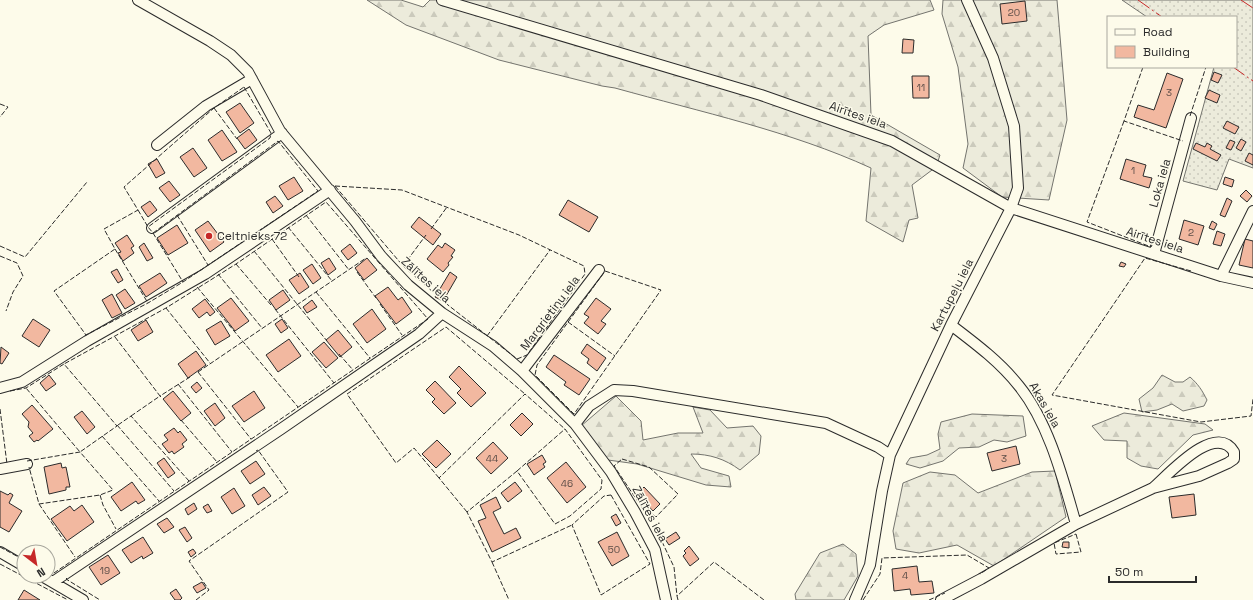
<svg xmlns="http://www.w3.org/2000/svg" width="1253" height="600" font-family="'Space Grotesk',sans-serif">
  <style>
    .forest { fill: url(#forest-firs); stroke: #74746e }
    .garden { fill: url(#garden-dots); stroke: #74746e }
    .building { fill: #f2b8a0; stroke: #2b2b2b }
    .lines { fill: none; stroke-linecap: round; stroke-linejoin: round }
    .minor-casing { stroke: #2b2b2b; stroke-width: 12 }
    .minor { stroke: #fdfbea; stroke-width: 10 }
    .fence { stroke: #2b2b2b; stroke-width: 1; stroke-dasharray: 5 2; stroke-linecap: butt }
    .power { stroke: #c62828; stroke-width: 1; stroke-dasharray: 14 3 2 3; stroke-linecap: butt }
    .poi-dot { fill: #c62828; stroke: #fdfbea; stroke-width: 1.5 }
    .labels { text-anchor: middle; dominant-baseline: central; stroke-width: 3; stroke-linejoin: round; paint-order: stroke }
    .number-label { font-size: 10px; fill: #5d4e48 }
    .street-label { font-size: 12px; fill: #2b2b2b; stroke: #fdfbea }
    .poi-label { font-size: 12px; fill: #2b2b2b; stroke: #fdfbea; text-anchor: start }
  </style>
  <defs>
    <pattern id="forest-firs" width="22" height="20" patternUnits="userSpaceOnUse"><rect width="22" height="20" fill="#ecebdb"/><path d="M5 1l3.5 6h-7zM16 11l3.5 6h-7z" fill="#cbcabc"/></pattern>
    <pattern id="garden-dots" width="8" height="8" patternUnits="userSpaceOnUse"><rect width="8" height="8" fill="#ecebdb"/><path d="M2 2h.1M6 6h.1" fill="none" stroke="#cbcabc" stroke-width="1.8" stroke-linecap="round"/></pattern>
  </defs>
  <rect width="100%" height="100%" fill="#fdfbea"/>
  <path class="forest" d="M367,0h34l22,7 7,-7h500l4,10 -50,15 -16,11 3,79 69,40 -4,12 -24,18 6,33 -9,2 -6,22 -37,-21 5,-53c-81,-37 -170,-56 -256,-80l-13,-2 -103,-26 -93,-35z
    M943,0h114l10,120 -18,80 -47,-3 -39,-29 5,-24 -10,-77 -16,-53z
    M1162,375l13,7h8l7,-5c8,7 12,13 17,23l-3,6 -21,5 -11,-7 -15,6 -15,2 -3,-13 14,-11z
    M616,396l25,25 2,19 35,-7h25l-10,-26 17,3 17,18 26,-2 8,10 -2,18 -19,16c-15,-11 -30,-16 -49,-16l10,14 28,8 2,11 -25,-2 -69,-21 -29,-4 -27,-34z
    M1124,413l81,11 8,6 -20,5 -35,34 -17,-3 -14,-8v-17l-23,-1 -12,-14z
    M972,414l51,2 3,20 -19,6 -13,-2 -15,7 -20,1 -16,13 -23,7 -14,-4 4,-6 17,-3 13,-6 -2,-15 3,-12z
    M1055,471l11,46 -72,49 -37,-21 -38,8 -23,-4 -3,-18 10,-48 27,-11 25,3 23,18 54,-21z
    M843,544l13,10 2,22 -14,24h-48l-1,-6 25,-41z"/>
  <path class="garden" d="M1122,0h131v168l-24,-9 -12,31 -34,-9 31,-114h22v-50h-89z"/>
  <path class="building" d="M1025,1l2,20 -25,3 -2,-20z
    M903,39l11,1 -1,13h-11z
    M1214,72l8,3 -4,8 -7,-3z
    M1167,73l16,6 -17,49 -32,-11 4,-12 16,5z
    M912,76h17v22h-16z
    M1209,90l11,5 -3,8 -12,-5z
    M240,103l14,20 -14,10 -14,-21z
    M1227,121l12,6 -4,7 -12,-6z
    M249,129l8,11 -12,9 -8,-11z
    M222,130l15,22 -15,9 -14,-21z
    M1241,139l5,3 -5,9 -5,-3z
    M1230,140l5,2 -4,8 -5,-2z
    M1196,143l9,4 2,-4 5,3 -2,3 11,6 -4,6 -24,-12z
    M193,148l14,20 -13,9 -14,-20z
    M1249,153l4,2v10l-8,-4z
    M157,159l8,14 -9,5 -8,-14z
    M1126,159l20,6 -3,11 9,2 -3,10 -29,-9z
    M294,177l9,14 -15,9 -9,-14z
    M1225,177l9,3 -2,7 -9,-3z
    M169,181l11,14 -10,7 -11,-14z
    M1246,190l6,6 -5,6 -7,-6z
    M275,196l8,10 -10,7 -7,-11z
    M1227,198l5,3 -7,16 -5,-2z
    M568,200l30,17 -9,15 -30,-17z
    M150,201l7,9 -9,7 -7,-10z
    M419,217l22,17 -8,11 -22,-18z
    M1184,220l20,6 -6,19 -19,-6z
    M208,221l16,21 -14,10 -15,-22z
    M1212,221l5,3 -3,6 -5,-2z
    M177,225l11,18 -20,12 -11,-17z
    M1217,231l8,3 -4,12 -8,-2z
    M127,235l7,11 -3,2 3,5 -11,8 -5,-8 3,-1 -6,-9z
    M1245,239l8,2v27l-14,-3z
    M144,243l9,15 -6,3 -8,-14z
    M445,243l10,7 -4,6 2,1 -5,6 1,2 -6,7 -16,-13 11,-14 4,3z
    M350,244l7,9 -9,7 -7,-9z
    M329,258l7,11 -8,6 -7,-12z
    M367,258l10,12 -13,10 -9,-12z
    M1121,262l5,2 -2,3 -5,-1z
    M312,264l9,14 -8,6 -10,-14z
    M117,269l6,11 -5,3 -7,-11z
    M450,272l7,5 -14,24 -8,-4z
    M160,273l7,10 -21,14 -7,-11z
    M300,273l9,14 -10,7 -10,-14z
    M388,287l10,13 4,-3 10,15 -16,12 -21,-28z
    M125,289l10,14 -10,6 -9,-14z
    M283,290l7,10 -14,10 -7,-10z
    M112,294l10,19 -10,5 -10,-18z
    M231,298l18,23 -14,10 -18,-23z
    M596,298l15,11 -10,12 5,3 -8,10 -14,-11 5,-6 -5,-3z
    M205,299l10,13 -5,4 -3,-4 -8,6 -7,-9z
    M312,300l5,7 -10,6 -4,-6z
    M372,309l14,20 -19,14 -14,-19z
    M33,319l17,11 -11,17 -17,-11z
    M282,319l6,9 -7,5 -6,-9z
    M146,320l7,12 -15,9 -7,-11z
    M221,321l9,15 -15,9 -9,-15z
    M338,330l14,17 -12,10 -14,-17z
    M289,339l12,17 -23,16 -12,-17z
    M324,342l14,16 -12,10 -14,-16z
    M587,344l19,14 -9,13 -10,-8 2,-4 -8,-6z
    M1,347l8,6 -7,11 -2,-1z
    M196,351l10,14 -18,13 -10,-14z
    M554,355l36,24 -11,16 -15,-10 2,-3 -20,-15z
    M459,366l27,27 -15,14 -14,-14 4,-4 -12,-12z
    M49,375l7,9 -10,7 -6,-8z
    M435,381l21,22 -12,11 -12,-12 3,-3 -9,-9z
    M197,382l5,6 -6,5 -5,-6z
    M173,391l18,22 -10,8 -18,-22z
    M254,391l11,17 -21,14 -12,-16z
    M215,403l10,15 -10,8 -11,-15z
    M32,405l21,24 -15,12 -1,-1 -3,2 -5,-6 4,-3 -5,-6 1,-5 -7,-8z
    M82,411l13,16 -8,7 -13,-17z
    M522,413l11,11 -12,12 -11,-11z
    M174,428l4,5 2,-2 7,9 -5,4 2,3 -10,7 -2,-3 -3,2 -7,-9 6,-4 -4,-5z
    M437,440l14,14 -15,14 -14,-14z
    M493,442l15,16 -17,16 -15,-16z
    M1016,446l4,18 -28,7 -5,-18z
    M542,455l4,7 -3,2 2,3 -11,8 -7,-11z
    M164,458l11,15 -7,5 -11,-15z
    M256,461l9,13 -15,10 -9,-13z
    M566,462l20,25 -19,16 -20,-25z
    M61,463l1,5 4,-1 4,20h-4v3l-17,4 -5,-27z
    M132,482l13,18 -7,4 -2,-3 -15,10 -10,-14z
    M515,482l7,9 -14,11 -7,-9z
    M264,487l7,9 -13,9 -6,-10z
    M644,487l16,17 -7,7 -13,-14 2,-2 -3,-3z
    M234,488l11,18 -13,8 -11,-17z
    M0,491l8,4 2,-2 3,2 -4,8 13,8 -13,21 -9,-5z
    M1194,494l2,21 -24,3 -3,-21z
    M496,497l5,11 -8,4 11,22 12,-6 5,10 -29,14 -14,-31 8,-3 -6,-13z
    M194,503l3,6 -9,6 -3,-6z
    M208,504l4,7 -5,2 -4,-6z
    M82,505l12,17 -27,19 -16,-22 19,-13 4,5z
    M616,514l5,9 -5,3 -5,-9z
    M167,518l7,9 -10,6 -7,-9z
    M185,527l7,11 -5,4 -8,-12z
    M617,532l12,24 -17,10 -14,-24z
    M676,532l4,6 -11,7 -4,-6z
    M143,537l10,16 -10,6 -1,-3 -11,7 -9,-13z
    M1063,542h6v6l-7,-1z
    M689,546l10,13 -9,7 -7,-10 3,-3 -2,-2z
    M193,549l3,4 -5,4 -3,-5z
    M108,555l12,18 -19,12 -12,-18z
    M917,566l2,16 13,-1 2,12 -23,2 -1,-6 -16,2 -2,-22z
    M202,582l4,6 -9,5 -4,-6z
    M176,589l6,9 -2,2h-5l-5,-7z
    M24,590l16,10h-22z"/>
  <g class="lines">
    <g class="minor-casing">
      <path id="minor" d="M138,0l72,41 21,14 17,17 32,59 75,90 26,35 27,29 34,28 51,33 29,25 53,53 36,48 24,40 20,38 11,50
        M442,0l319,95 131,46 119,67 210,68 32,7
        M157,145l49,-39 46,-27
        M152,228l130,-95
        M1154,254l37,-136
        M1221,276l32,-65
        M951,325c25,19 49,37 68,61 30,37 44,93 57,138
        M522,371l77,-101
        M0,388l22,-6 65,-41 118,-67 125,-84
        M575,424l14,-18 25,-16 19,1 193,32 52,24 12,8
        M0,469l27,-5
        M0,552l24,14
        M42,576l41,24
        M53,582l228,-153 138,-95 23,-21
        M855,600l15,-35 12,-74 8,-36 61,-130 60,-117 7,-20 -4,-62 -21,-68 -26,-58
        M941,600l40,-21 95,-55 77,-36 46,-12 29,-13 6,-4v-7c-18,-31 -65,22 -81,36"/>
    </g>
    <use href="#minor" class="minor"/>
    <path class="fence" d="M1143,67l-19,54 59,20
      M244,87l27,46 -1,5 -122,89 5,6 125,-92 40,50 -135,91 -35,21 -62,32 -32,-44 61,-42 -11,-20 34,-19 -14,-23 90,-79z
      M0,104l8,3 -8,10
      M214,108l23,31
      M1190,116l16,-49
      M1124,121l-37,101 64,25 1,-2
      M335,186l67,4 117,45 65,31 1,8 -58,81 -10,4 -69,-54 -44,-38z
      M138,210l10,17
      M177,215l31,50
      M306,215l43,55
      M288,227l44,54
      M431,229l16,-22
      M153,233l30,49
      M272,239l27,38
      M0,246l25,11 62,-75
      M115,249l33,54
      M254,251l73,90
      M0,256l17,7 6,13 -10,16 -7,19
      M236,264l35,41
      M403,266l23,-31
      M605,271l56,19 -87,124 -39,-39 2,-10z
      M1191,271l-46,-13 -93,137 149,27 50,-6 2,-17
      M357,272l19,26
      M218,274l44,54
      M197,287l101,120
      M316,292l54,66
      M380,304l22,31
      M166,308l44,55
      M275,309l59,74
      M568,322l47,34
      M487,336l63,-86
      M115,337l45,59 30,-19
      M339,354l14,16
      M198,372l168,-114
      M198,372l53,67
      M178,384l54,68
      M10,391l16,-3 38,-24 53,62 -37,26 -54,-64
      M0,409l7,55
      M131,416l29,-20 1,1
      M181,420l36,42
      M117,425l57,66
      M118,425l13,-9 58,65
      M102,436l57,65
      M622,459l27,8 29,27 -22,23 -5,-5 -4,3 -33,-49z
      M27,461l53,-9 33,38 -13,5 -61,9 -10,-37
      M517,471l48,-42 37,51 -1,9 -31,27 -15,8 -38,-53 -50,41 25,50 80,-37
      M439,478l-25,-30 -18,15 -49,-69 99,-67 79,67
      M100,495l3,10 13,24
      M611,495l39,69 -49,31 -29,-70 32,-29z
      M39,504l36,53
      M467,512l-28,-34 86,-84 40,35
      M656,529l18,38 3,29
      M1076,534l5,18 -25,2 -2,-11z
      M0,547l24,13
      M492,562l17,38
      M0,564l68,36
      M48,573l3,2 377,-256 -102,-117 -90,62 -70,44 -102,56
      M67,578l-1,1 34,21
      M196,600l13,-10 -20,-29 99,-69 -30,-42 -2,1
      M678,600l-1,-4 37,-34 50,38
      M863,600l17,-26 2,-16 85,-3 22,13 -9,6
      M929,600l16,-7"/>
    <path class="power" d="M1138,0l24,17
      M1241,0l12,8
      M1233,67l20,14"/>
  </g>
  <circle class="poi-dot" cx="209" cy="236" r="4"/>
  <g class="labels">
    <g class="number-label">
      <text x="1014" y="12">20</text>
      <text x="921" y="87">11</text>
      <text x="1169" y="92">3</text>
      <text x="1133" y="170">1</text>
      <text x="1191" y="232">2</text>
      <text x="492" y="458">44</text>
      <text x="1004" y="458">3</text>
      <text x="567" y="483">46</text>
      <text x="614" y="549">50</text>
      <text x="105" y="570">19</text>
      <text x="905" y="575">4</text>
    </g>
    <g class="street-label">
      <text transform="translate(858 115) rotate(19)">Airītes iela</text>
      <text transform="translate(1160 183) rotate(-74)">Loka iela</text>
      <text transform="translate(1155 240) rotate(18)">Airītes iela</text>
      <text transform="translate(426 280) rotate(42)">Zālītes iela</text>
      <text transform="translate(952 295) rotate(-63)">Kartupeļu iela</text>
      <text transform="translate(550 313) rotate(-53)">Margrietiņu iela</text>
      <text transform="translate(1045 405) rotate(60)">Akas iela</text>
      <text transform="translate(650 514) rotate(62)">Zālītes iela</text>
    </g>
    <g class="poi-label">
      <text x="217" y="236">Celtnieks 72</text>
    </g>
  </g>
  <rect x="1107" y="16" width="130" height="52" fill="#fdfbea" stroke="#a9a89e"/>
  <rect x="1115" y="29" width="20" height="6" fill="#fdfbea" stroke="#a9a89e"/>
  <text x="1143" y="36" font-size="12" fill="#2b2b2b">Road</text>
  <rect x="1115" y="46" width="20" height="12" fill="#f2b8a0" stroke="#a9a89e"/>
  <text x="1143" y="56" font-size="12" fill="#2b2b2b">Building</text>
  <g transform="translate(36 564) rotate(149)"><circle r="19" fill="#fdfbea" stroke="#a9a89e"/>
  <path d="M0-3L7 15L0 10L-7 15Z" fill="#c62828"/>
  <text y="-6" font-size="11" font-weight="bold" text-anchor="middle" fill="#2b2b2b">N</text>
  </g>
  <path d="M1109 576v6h87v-6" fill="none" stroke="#2b2b2b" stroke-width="2"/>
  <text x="1115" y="576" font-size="12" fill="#2b2b2b" stroke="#fdfbea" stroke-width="3" paint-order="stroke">50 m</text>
</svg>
